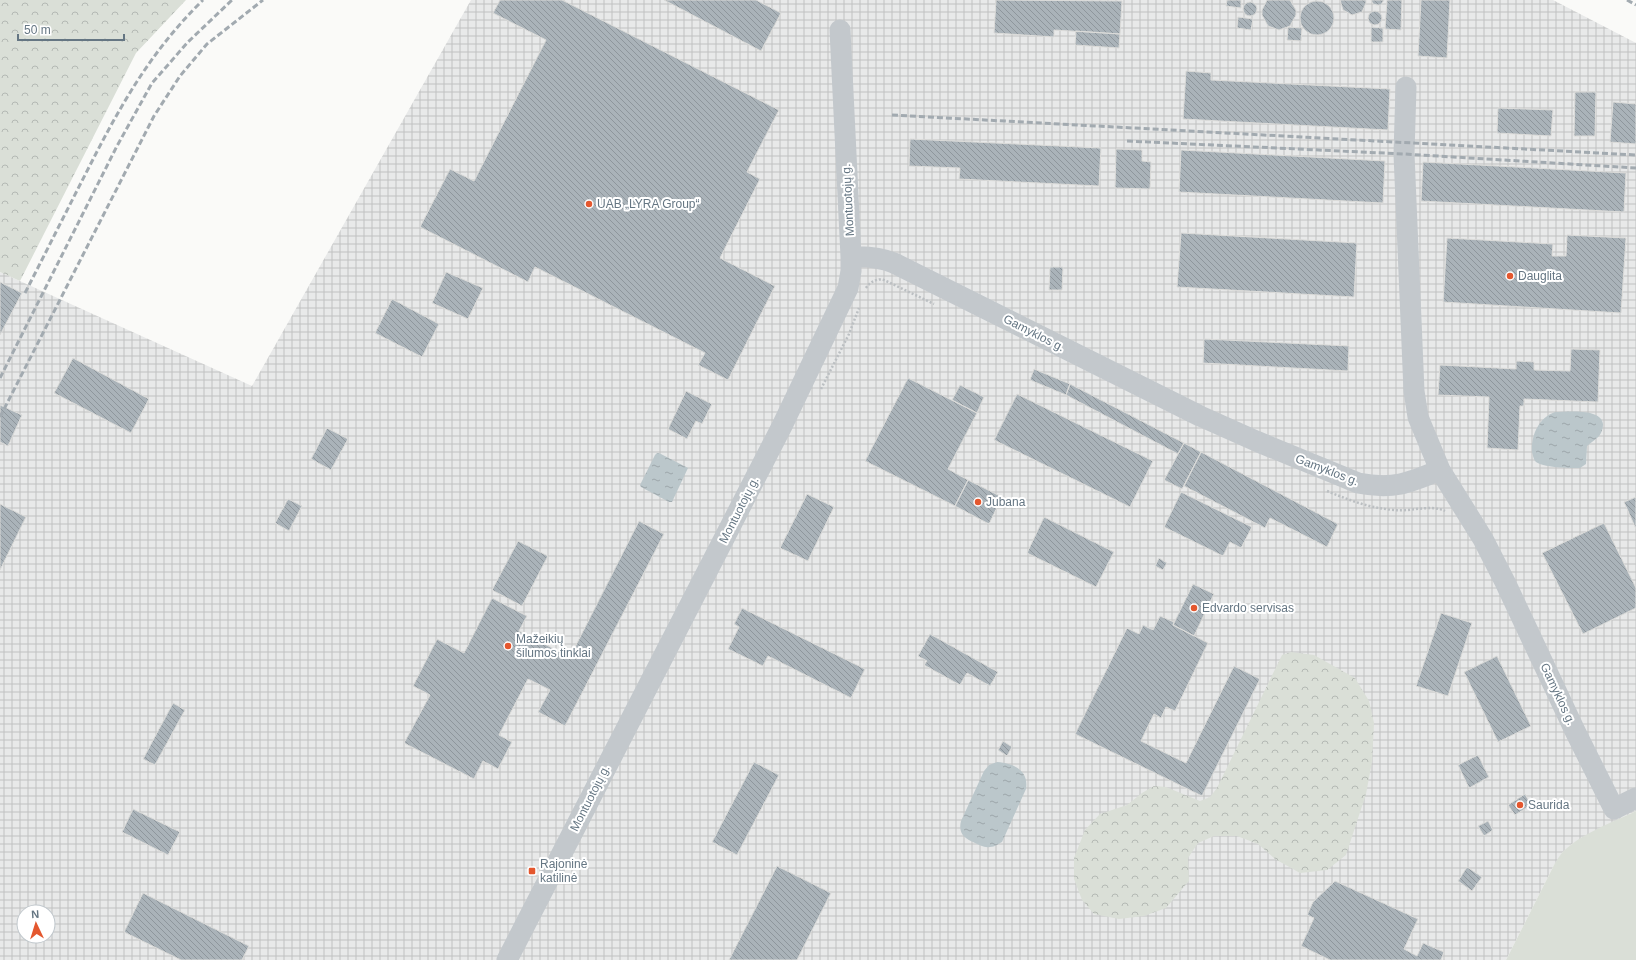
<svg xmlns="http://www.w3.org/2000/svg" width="1636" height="960" font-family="Helvetica,sans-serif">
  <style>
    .industrial { fill: url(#industrial-grid); fill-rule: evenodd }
    .green { fill: #dadfd7 }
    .forest { fill: url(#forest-crowns) }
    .water { fill: url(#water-ripples) }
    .building { fill: url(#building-back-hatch); stroke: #dcdcda }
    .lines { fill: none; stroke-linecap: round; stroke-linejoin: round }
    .path { stroke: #bbbfc2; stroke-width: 2.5; stroke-dasharray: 2 2; stroke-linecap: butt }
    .minor { stroke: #c3c8cc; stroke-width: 21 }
    .rail { stroke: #a2aab0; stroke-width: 3; stroke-dasharray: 6 3; stroke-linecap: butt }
    .poi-dot { fill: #e4572e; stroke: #fff; stroke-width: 1.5 }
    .labels { text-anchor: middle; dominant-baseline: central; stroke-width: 4; stroke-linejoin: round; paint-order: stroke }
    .street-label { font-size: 12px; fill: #657683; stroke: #fff }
    .poi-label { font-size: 12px; fill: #657683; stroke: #fff; text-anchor: start }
  </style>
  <defs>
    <pattern id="industrial-grid" width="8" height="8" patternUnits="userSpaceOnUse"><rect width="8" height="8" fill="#e8e9e9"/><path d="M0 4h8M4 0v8" fill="none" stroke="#c0c1c2"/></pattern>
    <pattern id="forest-crowns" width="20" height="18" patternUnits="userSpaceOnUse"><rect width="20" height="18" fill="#dadfd7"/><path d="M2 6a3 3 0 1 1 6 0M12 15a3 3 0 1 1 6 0" fill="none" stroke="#b4b9b4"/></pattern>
    <pattern id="water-ripples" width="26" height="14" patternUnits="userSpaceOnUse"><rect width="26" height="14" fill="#bbc7cb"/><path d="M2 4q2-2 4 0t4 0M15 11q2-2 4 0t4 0" fill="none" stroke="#9ca6aa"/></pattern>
    <pattern id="building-back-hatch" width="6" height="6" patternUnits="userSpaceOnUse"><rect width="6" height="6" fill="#aab3b9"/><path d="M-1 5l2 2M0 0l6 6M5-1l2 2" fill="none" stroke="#8e969c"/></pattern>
  </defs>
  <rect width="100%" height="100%" fill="#fafaf8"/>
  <path class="industrial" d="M471,0h1082l83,43v768l-43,21 -21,12 -10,9 -9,14 -47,93h-1506v-688l252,114zM24,912h24v24h-24z"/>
  <path class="green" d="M1636,811v149h-130l47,-93c2,-4 5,-9 8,-13 15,-18 54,-33 75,-43z"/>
  <path class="forest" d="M0,0h186l-50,53 -116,228 -20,-9z
    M1291,652l23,3 41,23 14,23 5,22 -2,39 -6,32 -20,61 -19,15 -27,3 -25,-14 -17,-15 -21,-8h-23l-16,7 -10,15 1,23 -23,27 -22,8 -25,3 -25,-5 -12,-14 -8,-21v-21l11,-28 15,-16 27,-9 15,-12 12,-7 12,1 34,14 10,-4 7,-9 65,-133z"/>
  <path class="water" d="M1555,412c12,0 46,-4 48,12 0,5 -2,11 -6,14 -3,3 -7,5 -10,8l-1,18 -6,4c-9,0 -39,0 -45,-7 -2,-3 -2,-6 -3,-9 -1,-16 6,-34 23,-40z
    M657,453h2l29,15 -16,34h-3l-28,-15 -1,-2 15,-30z
    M997,762c17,1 32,9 29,27l-24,53c-4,2 -7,5 -12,5 -6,1 -10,-2 -15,-4 -11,-5 -17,-10 -14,-22l23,-50 5,-6z"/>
  <path class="building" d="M500,0h62l217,110 -32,62 13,7 -40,79 55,28 -47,94 -30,-15 7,-12 -170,-86 -7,15 -108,-55 30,-58 24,12 72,-141 -53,-27z
    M664,0h92l25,13 -20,38z
    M996,0l126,1 -2,33 -66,-4v7l-60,-4z
    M1227,0h14v8l-15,-2z
    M1267,0h23l6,10v5l-6,11 -11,4 -11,-4 -6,-11v-5z
    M1340,0h26v3l-4,9 -10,3 -9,-5z
    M1371,0h13l-3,5h-4l-4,-1z
    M1387,0h15l-1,30 -16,-1z
    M1421,0h29l-3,58 -29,-2z
    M1300 18a17 17 0 1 1 34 0a17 17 0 1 1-34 0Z
    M1243 9a7 7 0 1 1 14 0a7 7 0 1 1-14 0Z
    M1368 18a7 7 0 1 1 14 0a7 7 0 1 1-14 0Z
    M1238,17l15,2 -2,11 -14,-2z
    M1288,27l14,1 -1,13 -14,-1z
    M1371,27l12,1v14h-12z
    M1076,31l44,3 -1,14 -44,-3z
    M1186,71l25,2v7l179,9 -2,41 -205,-11z
    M1575,92h21l-1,44h-21z
    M1613,102l23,2v40l-26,-2z
    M1498,108l55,2 -2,26 -54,-3z
    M910,139l191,9 -2,38 -140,-7 1,-11 -51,-2z
    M1116,149l26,1v11l9,1 -1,27 -35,-1z
    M1181,150l204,11 -2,42 -204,-11z
    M1423,162l203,11 -2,39 -203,-11z
    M1181,233l176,10 -3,54 -177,-10z
    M1567,235l59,3 -5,75 -178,-11 4,-64 106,6 -1,12h14z
    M1050,267h13l-1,23h-13z
    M446,272l37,16 -15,31 -36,-16z
    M0,282l22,11 -22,42z
    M392,299l47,25 -17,33 -47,-24z
    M1204,339l145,7 -1,25 -145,-8z
    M1571,349l29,1 -2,52 -74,-3v7h-4l-2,44 -31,-2 2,-51 -51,-2 2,-30 76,4v-8l18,1v8l36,1z
    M73,358l76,41 -18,34 -77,-40z
    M1034,369l36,15 -4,11 -36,-15z
    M908,378l69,35 -29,56 20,11 -13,26 -90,-45z
    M1070,384l114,59 -6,11 -112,-59z
    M960,385l24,12 -7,16 -25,-13z
    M686,391l26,13 -10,20 -6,-3 -9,18 -19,-10z
    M1017,394l136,67 -23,46 -136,-67z
    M0,405l22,10 -14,31 -8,-4z
    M327,428l21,11 -17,31 -20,-11z
    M1184,443l17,9 -19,37 -18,-9z
    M1201,452l137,72 -11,23 -57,-29 -5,10 -81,-42z
    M968,480l34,17 -13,27 -34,-18z
    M1181,492l71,35 -11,21 -11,-6 -7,14 -59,-29z
    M807,494l27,13 -26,54 -28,-13z
    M1636,497v32l-12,-27z
    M288,499l14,7 -13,25 -14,-8z
    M0,504l26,13 -26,53z
    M1044,517l70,35 -18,35 -69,-34z
    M639,521l25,13 -99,192 -27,-14 12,-22 -22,-11 -29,56 13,7 -14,27 -15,-8 -9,18 -70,-36 26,-48 -17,-9 24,-47 27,14 28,-55 35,18 -8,15 51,26z
    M1604,523l32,65v20l-53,26 -41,-81z
    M518,541l30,15 -26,50 -30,-16z
    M1159,558l8,5 -4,7 -8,-4z
    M1193,584l21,10 -20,42 -21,-11z
    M742,608l123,61 -14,29 -83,-42 -5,10 -35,-17 11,-22 -5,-3z
    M1441,613l31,10 -24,73 -32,-10z
    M1160,616l14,6 -1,3 35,18 -33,68 -9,-4 -5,11 -7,-4 -13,27 45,22 48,-97 26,13 -58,117 -127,-62 52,-106 12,6 4,-9 10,5z
    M930,634l68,38 -8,14 -23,-13 -7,12 -36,-20 3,-4 -9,-5z
    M1497,656l34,70 -33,16 -34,-70z
    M173,703l12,7 -30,55 -12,-6z
    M1003,741l9,6 -5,9 -9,-6z
    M1478,755l11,22 -20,11 -11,-23z
    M754,762l25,13 -42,80 -25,-13z
    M1525,794l6,11 -16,10 -7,-10z
    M133,809l47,23 -12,23 -46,-23z
    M1488,821l5,9 -9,6 -6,-10z
    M777,866l54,27 -34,67h-68z
    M1467,867l15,10 -10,14 -14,-10z
    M1335,881l83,38 -14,30 13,7 6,-13 21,9 -3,8h-111l-29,-14 13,-28 -7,-3 6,-13z
    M143,893l106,53 -7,14h-61l-57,-28z"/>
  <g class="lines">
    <path class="path" d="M866,288c4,-6 8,-8 16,-9l52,25
      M821,389l28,-55 10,-26
      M1327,491c22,9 42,17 67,19 16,2 37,-6 51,1"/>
    <path class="minor" d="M1406,87l-2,67 10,237 4,26 22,53 43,69 22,43 70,149 39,78 22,-11
      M851,257c16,-1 28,0 43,6l306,153 56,25 102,42c35,7 51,0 82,-13
      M507,960l275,-534 66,-138 3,-17v-14l-11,-227"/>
    <path class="rail" d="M1627,0l9,5
      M892,115l744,40
      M1127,141l277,13 232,14
      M25,293c20,-39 40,-79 60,-118 34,-67 64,-122 118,-175
      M0,378l117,-232 35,-63 36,-41 44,-42
      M0,417l154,-301 26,-40 27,-32 56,-44"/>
  </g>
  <g class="poi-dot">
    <circle cx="589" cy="204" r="4"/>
    <circle cx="1510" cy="276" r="4"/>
    <circle cx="978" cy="502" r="4"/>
    <circle cx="1194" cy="608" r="4"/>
    <circle cx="508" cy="646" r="4"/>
    <circle cx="1520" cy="805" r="4"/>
    <rect x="528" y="867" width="8" height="8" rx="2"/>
  </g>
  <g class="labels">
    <g class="street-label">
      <text transform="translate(848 200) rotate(-93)">Montuotojų g.</text>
      <text transform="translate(1034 333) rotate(27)">Gamyklos g.</text>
      <text transform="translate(1327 470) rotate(21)">Gamyklos g.</text>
      <text transform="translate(739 510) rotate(-63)">Montuotojų g.</text>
      <text transform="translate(1558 694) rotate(65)">Gamyklos g.</text>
      <text transform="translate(590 798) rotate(-63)">Montuotojų g.</text>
    </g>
    <g class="poi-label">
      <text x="597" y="204">UAB „LYRA Group“</text>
      <text x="1518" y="276">Dauglita</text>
      <text x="986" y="502">Jubana</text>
      <text x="1202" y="608">Edvardo servisas</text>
      <text x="516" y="639">Mažeikių<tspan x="516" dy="14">šilumos tinklai</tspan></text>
      <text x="1528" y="805">Saurida</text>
      <text x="540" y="864">Rajoninė<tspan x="540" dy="14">katilinė</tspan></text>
    </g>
  </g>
  <g transform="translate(36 924) rotate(356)"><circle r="19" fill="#ffffff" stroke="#c1c8cd"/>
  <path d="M0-3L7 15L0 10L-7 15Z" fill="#e4572e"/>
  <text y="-6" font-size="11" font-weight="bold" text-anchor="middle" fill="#657683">N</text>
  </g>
  <path d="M18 34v6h106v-6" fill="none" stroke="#657683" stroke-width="2"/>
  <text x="24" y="34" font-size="12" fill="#657683" stroke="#ffffff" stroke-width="3" paint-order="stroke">50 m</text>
</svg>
